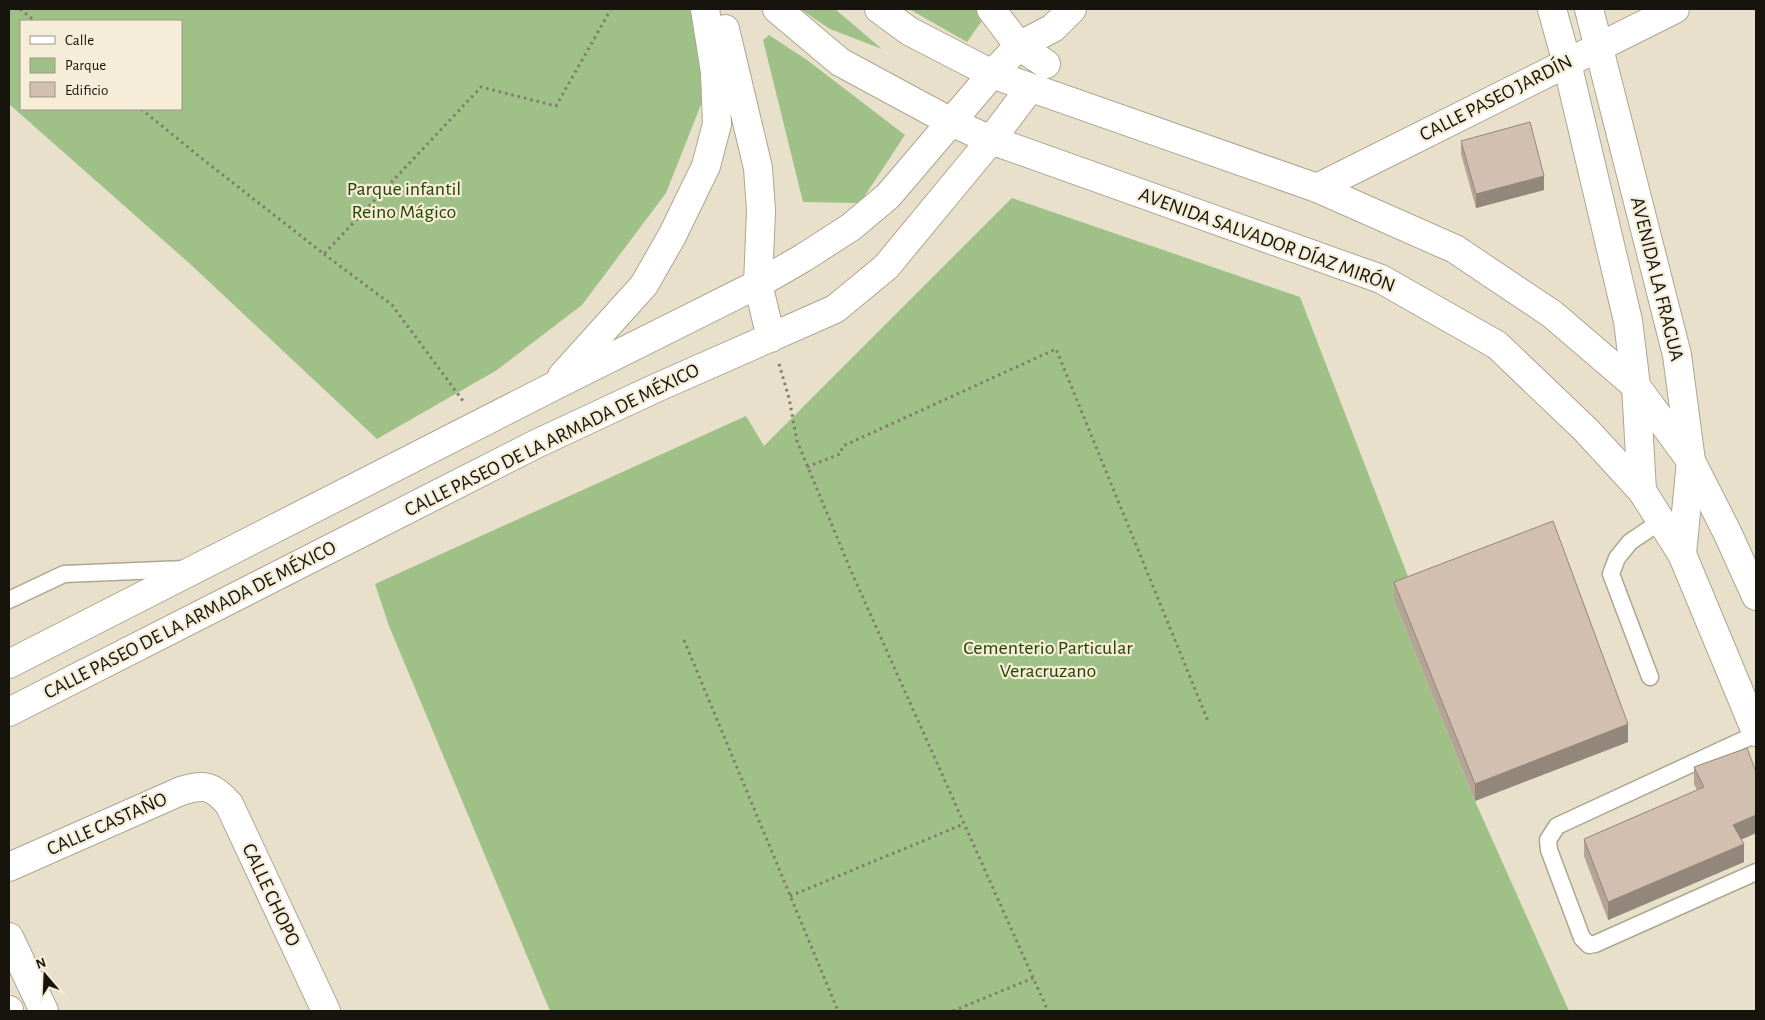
<svg xmlns="http://www.w3.org/2000/svg" width="1765" height="1020" font-family="'Alegreya Sans',sans-serif">
  <style>
    .green { fill: #9fc187; fill-rule: evenodd }
    .lines { fill: none; stroke-linecap: round; stroke-linejoin: round }
    .service-casing { stroke: #ada690; stroke-width: 19 }
    .minor-casing { stroke: #ada690; stroke-width: 30 }
    .tertiary-casing { stroke: #ada690; stroke-width: 30 }
    .secondary-casing { stroke: #ada690; stroke-width: 30 }
    .path { stroke: #817c6d; stroke-width: 3; stroke-dasharray: 2.5 4; stroke-linecap: butt }
    .service { stroke: #fff; stroke-width: 16 }
    .minor { stroke: #fff; stroke-width: 28 }
    .tertiary { stroke: #fff; stroke-width: 28 }
    .secondary { stroke: #fff; stroke-width: 28 }
    .wall { fill: #b5a496 }
    .shaded-wall { fill: #93867a }
    .building { fill: #d2bfaf; stroke: #93867a }
    .labels { text-anchor: middle; dominant-baseline: central; stroke-width: 4.5; stroke-linejoin: round; paint-order: stroke }
    .street-label { font-size: 20px; fill: #16140c; stroke: #f5edd7 }
    .park-label { font-size: 20px; fill: #244401; stroke: #f5edd7 }
  </style>
  <rect width="100%" height="100%" fill="#e8e0ca"/>
  <path class="green" d="M9,9h687l6,93 -36,91 -84,112 -85,65 -120,69 -188,-176 -180,-159zM21,21h160v88h-160z
    M800,9h35l47,40 -52,-20z
    M909,9h73l4,6 -19,27z
    M769,35l38,25 98,75 -45,68 -57,-1 -40,-162z
    M1012,198l288,99 114,295 -20,8 81,201 94,210h-1019l-161,-385 -14,-42 371,-168 18,30z"/>
  <g class="lines">
    <g class="service-casing">
      <path id="service" d="M9,600l55,-26 121,-5
        M1650,677l-39,-103 6,-16 13,-16 31,-21
        M1756,734l-199,92 -9,14 1,10 33,88 7,7 6,-1 161,-72"/>
    </g>
    <g class="minor-casing">
      <path id="minor" d="M991,9l28,37 27,18
        M992,74l27,-28 34,-18 19,-19
        M1317,188l358,-179
        M9,867l172,-76c24,-7 31,-6 48,13l97,207"/>
    </g>
    <g class="tertiary-casing">
      <path id="tertiary" d="M1552,9l15,54 61,258 8,65 6,105
        M1589,9l88,346 14,106 -9,93"/>
    </g>
    <g class="secondary-casing">
      <path id="secondary" d="M777,9l63,53 111,60 40,18 390,139 116,66 89,85 56,61 40,63 74,178
        M879,9l30,22 83,43 325,114 138,61 97,65 84,72 55,75 36,71 29,64
        M725,29l33,139 3,42 -3,74 13,54
        M562,376l82,-91 28,-49 34,-70 11,-42 -2,-52 -10,-63
        M9,664l545,-278 204,-102 45,-26 48,-31 37,-31 104,-122
        M9,712l527,-268 120,-56 179,-79 51,-42 105,-127 39,-52
        M9,937l35,74
        M9,1010v1"/>
    </g>
    <path class="path" d="M20,9l15,12
      M141,109l64,52 119,93 157,-167 75,19 55,-97
      M324,254l68,51 71,96
      M779,364l10,34 8,43 54,130 197,440
      M807,467l33,-13 3,-8 213,-97 152,372
      M684,640l154,371
      M790,896l174,-72
      M953,1011l80,-33"/>
    <use href="#service" class="service"/>
    <use href="#minor" class="minor"/>
    <use href="#tertiary" class="tertiary"/>
    <use href="#secondary" class="secondary"/>
  </g>
  <path class="wall" d="M1461,141l83,49 -68,18 -15,-54z
    M1394,582l234,160 -153,59 -81,-201z
    M1694,767l62,5v61l-15,7 3,22 -136,58 -24,-64v-17l113,-49 -3,-6z"/>
  <path class="shaded-wall" d="M1544,176v14l-68,18v-14z
    M1628,724v18l-153,59v-17z
    M1756,815v18l-23,10v-18z
    M1744,844v18l-136,58v-18z"/>
  <path class="building" d="M1530,122l14,54 -68,18 -15,-53z
    M1553,521l75,203 -153,60 -81,-202z
    M1747,748l9,24v43l-23,10 11,19 -136,58 -24,-63 120,-52 -10,-20z"/>
  <g class="labels">
    <g class="street-label">
      <text transform="translate(1496 98) rotate(-27)">CALLE PASEO JARDÍN</text>
      <text transform="translate(1267 240) rotate(20)">AVENIDA SALVADOR DÍAZ MIRÓN</text>
      <text transform="translate(1657 279) rotate(76)">AVENIDA LA FRAGUA</text>
      <text transform="translate(552 440) rotate(-26)">CALLE PASEO DE LA ARMADA DE MÉXICO</text>
      <text transform="translate(190 620) rotate(-27)">CALLE PASEO DE LA ARMADA DE MÉXICO</text>
      <text transform="translate(107 824) rotate(-24)">CALLE CASTAÑO</text>
      <text transform="translate(271 895) rotate(65)">CALLE CHOPO</text>
    </g>
    <g class="park-label">
      <text x="404" y="189">Parque infantil<tspan x="404" dy="23">Reino Mágico</tspan></text>
      <text x="1048" y="648">Cementerio Particular<tspan x="1048" dy="23">Veracruzano</tspan></text>
    </g>
  </g>
  <rect width="1765" height="1020" fill="none" stroke="#16140c" stroke-width="20"/>
  <rect x="20" y="20" width="162" height="90" fill="#f5edd7" stroke="#9c9686"/>
  <rect x="30" y="36" width="25" height="8" fill="#ffffff" stroke="#9c9686"/>
  <text x="65" y="45" font-size="15" fill="#16140c">Calle</text>
  <rect x="30" y="58" width="25" height="15" fill="#9fc187" stroke="#9c9686"/>
  <text x="65" y="70" font-size="15" fill="#16140c">Parque</text>
  <rect x="30" y="82" width="25" height="15" fill="#d2bfaf" stroke="#9c9686"/>
  <text x="65" y="95" font-size="15" fill="#16140c">Edificio</text>
  <g transform="translate(45 975) rotate(341)" stroke="#f5edd7" stroke-width="4" paint-order="stroke">
  <path d="M0-4L9 19L0 12L-9 19Z" fill="#16140c"/>
  <text y="-8" font-size="14" font-weight="bold" text-anchor="middle" fill="#16140c">N</text>
  </g>
</svg>
